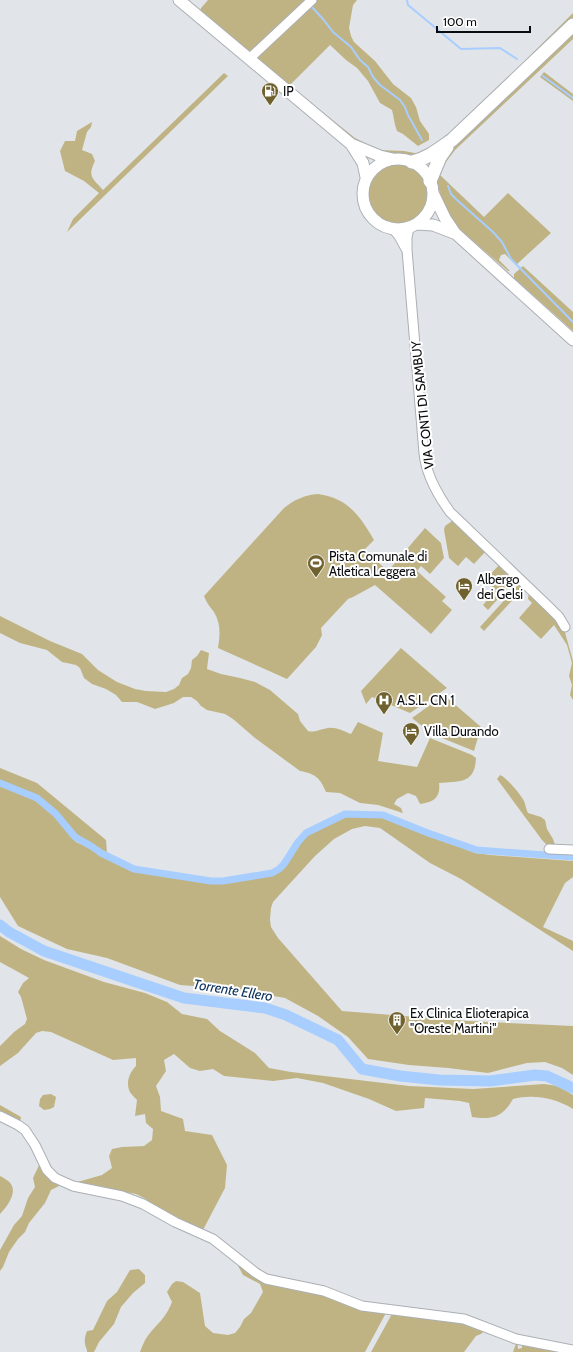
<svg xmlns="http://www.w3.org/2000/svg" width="573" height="1352" font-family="Cabin,sans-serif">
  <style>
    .green { fill: #c0b383 }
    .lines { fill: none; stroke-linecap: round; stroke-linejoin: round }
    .stream { stroke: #a7ceff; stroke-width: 2 }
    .canal { stroke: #a7ceff; stroke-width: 7 }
    .river { stroke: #a7ceff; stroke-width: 11 }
    .minor-casing { stroke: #abafb3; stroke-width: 11 }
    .major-casing { stroke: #abafb3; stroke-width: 13 }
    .highway-casing { stroke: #abafb3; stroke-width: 15 }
    .minor { stroke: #fff; stroke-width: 9 }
    .major { stroke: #fff; stroke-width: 11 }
    .highway { stroke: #fff; stroke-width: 13 }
    .labels { text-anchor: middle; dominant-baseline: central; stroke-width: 4; stroke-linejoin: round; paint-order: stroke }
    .poi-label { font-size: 13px; fill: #0a0b0d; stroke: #fff; text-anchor: start }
    .street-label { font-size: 13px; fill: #0a0b0d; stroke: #fff }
    .water-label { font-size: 14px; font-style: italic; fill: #0b315c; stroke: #fff }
  </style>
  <rect width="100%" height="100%" fill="#e1e5ea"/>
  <path class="green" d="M208,0h101l-55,49 -5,2 -49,-40 1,-3z
    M315,0h42l-4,5 -4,23 2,8 3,6 21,19 18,23 18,14 5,9 4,14 9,13v6l-11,6 -15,-12 -6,-3c-3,-7 -3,-14 -5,-21l-12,-7 -12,-22 -11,-13 -11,-8 -16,-15 -42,42 -30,-28v-3z
    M573,13v7l-124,119 -13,10 -16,8 -17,-3 -22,-1 -16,-6 -17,-11 -54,-45 1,-1 60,48 24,12 25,1 16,3 10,-4 19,-14z
    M573,31v8l-118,111 -9,12 -6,13 44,42 24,-24 43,40 -35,32 -11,-11 -4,1 -2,5 11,11h-2l-47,-40 -12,-15 -7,-14 -5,-20v-8l16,-27z
    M544,72l29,22v7l-33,-24z
    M224,73l4,3 -161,156 6,-13 26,-26 -15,-12 -19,-10 -5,-20 5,-10h10l2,-10 15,-9 -1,5 -4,5 -5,18 10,4 3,7c-8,16 -2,17 8,29z
    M367 194a30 30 0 1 1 60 0a30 30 0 1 1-60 0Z
    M523,266l50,46v19l-59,-53v-4z
    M318,494c30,4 42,22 56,46l-10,10 24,21 37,-43 16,15 3,15 -14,16 -9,-8 -4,5 29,26 -4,4 10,9 -21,24 -56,-49 -22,12 -5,2 -27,29 1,7 -6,12 -29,32 -69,-31c2,-13 3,-24 -4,-36 -4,-5 -8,-10 -10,-16l80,-88c10,-8 20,-13 34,-14z
    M452,521l33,31 -11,12 -8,-7 -8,9 -9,-8 -5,-28 1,-4z
    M499,565l16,15 -27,30 -5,-5 13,-15 -11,-10z
    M519,584l3,2 -2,6 -36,39 -4,-4z
    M529,592l21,19 14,18 9,32v39l-3,-5 2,-10 -3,-9 3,-13 -5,-18 -13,-20 -13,14 -22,-21 13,-15 -4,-4z
    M0,616l50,25 32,13 16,16 19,12 18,7 11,2 20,1 8,-3 5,-4 3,-7 6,-4 3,-6 1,-8 5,-4 4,-6 8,3 -2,16 14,5 19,4 15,4 15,8 28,24 2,7 8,10c7,2 12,-2 20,-3 8,-1 15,3 23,6l7,-12 25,11 -5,28 39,6 13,-29 42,17 4,3c-1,26 -16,23 -37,25 2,14 -5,19 -19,21l-4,-8 -8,-3 -11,6 -3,5 7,4 2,5 -25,-8 -18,-2 -20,-10 -14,-1c-6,-14 -10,-18 -26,-21l-45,-33 -22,-19 -8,-5 -18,-4 -6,-4 -4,-5 -6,-4h-8l-9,6 -19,6 -18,-7h-15l-6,-7 -10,-6 -14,-5 -8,-6 -4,-10 -4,-3 -14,-3 -15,-12 -27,-7 -20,-10z
    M401,648l46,40 -37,25 -38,-16 -6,7 -5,-13z
    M444,695l37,32 -7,24 -42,-17 -20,-16z
    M0,768l37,15 69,57 1,14 -32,-21 -17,-21 -19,-15 -39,-16z
    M500,775c6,2 21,20 24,26 2,5 2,8 4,12l13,4 4,3 2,9 6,10 3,9 -8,-2 -6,-6 -45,-61z
    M0,786l36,14 19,17 21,25 15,7 8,6 32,15 85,13h13l45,-9 9,-6 15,-22 9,-10 9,-6 26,-13 33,-1 9,1 91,36 16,2 82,6v16l-8,6 -22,44 30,14v10l-112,-72 -31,-16 -50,-35 -15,-2 -13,3 -18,10 -19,17 -42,46 -2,6 -1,12 1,7 7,11 64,73 126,10 105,5v49l-11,-7 -17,-6 -18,1 -39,10 -40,-5 -39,-3 -41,-6 -20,-22 -30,-21 -33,-18 -51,-9 -54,-4 -73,-27 -40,-9 -49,-23 -18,-29z
    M0,936l21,13 23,11 60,22 41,11 22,9 15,12 25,5 13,12 35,22 14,15 22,4 118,14 64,3 71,-5 14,2 15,9v14c-18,-11 -40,-15 -60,-10 -10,18 -21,21 -41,18l-3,-14 -9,-2 -35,-3 -1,10 -28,3 -27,-12 -46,-16 -26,-5 -24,3 -49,-5 -11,-7 -13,2 -10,-3 -16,-14 -10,6 2,11 -10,15 4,11 1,14 22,8 2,12 27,4 15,30 -2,23 -22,42 -39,-18 -20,-14 -8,-4 -62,-11 28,-8 10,-7 -3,-12 3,-7 10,-2 22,-1 8,-6 1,-11 -7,-6 -1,-9 -10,2 2,-16c-3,-3 -7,-7 -8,-10 -3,-9 1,-18 7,-24v-8l-23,2 -62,-28 -9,-1 -6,2 -18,20 -18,13v-20l14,-14 11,-8 2,-5 -6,-22 -3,-5 5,-9 6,-5 -29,-16z
    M51,1094l5,3 -2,10 -4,2 -6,1 -5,-4 1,-7 3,-4z
    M0,1105l21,12 -1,6 -20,-10z
    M40,1163l21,22 -10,5 -6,13 -16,20 -4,9 -7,7 -9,13 -6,15 -3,4v-21l14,-25 8,-9 6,-18 7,-11 -2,-9z
    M0,1176c4,2 10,5 12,10 4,9 -6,22 -12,28z
    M236,1262l47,23 104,26 -22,41h-225c2,-5 4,-11 7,-15 10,-14 18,-17 25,-35l-5,-10 5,-8 4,-3 7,1 17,11 5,33 8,7 15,2 7,-2 5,-6 4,-8 7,-6 12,-21 -3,-8 -17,-9z
    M139,1269l6,6v8l-12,10 -12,14 -7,17 -15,18 -5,10h-7v-2c-3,-7 -3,-11 0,-19l6,-1 14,-29 10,-9 13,-22z
    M393,1312l60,7 31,12 -3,3 -5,2 -12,16h-93z
    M517,1341l1,8 4,-1v-5l48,9h-57z"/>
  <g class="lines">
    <path class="stream" d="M407,0l1,5 53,44 39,-1 17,11
      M310,5l13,14 10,13 18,15 9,13 8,7 5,10 7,8 20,15 5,7 3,8 14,25
      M543,76l30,22
      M448,186l3,8 6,6 36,32 9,10 9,17 62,63"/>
    <path class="canal" d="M0,783l37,15 19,16 19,23 16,9 10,7 33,16 77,12h12l49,-8 7,-4 5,-5 14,-22 8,-9 39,-19 38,1 45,18 49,17 96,7"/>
    <path class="river" d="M0,925l9,7 35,19 140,47 81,10 21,7 52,25 24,29 38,7 39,4 51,1 45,-6 12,1 26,12"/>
    <g class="minor-casing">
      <path id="minor" d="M249,59l63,-59
        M409,227l-2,11v12l17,203c2,22 13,41 26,59l99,95 10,10 6,10
        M393,229l6,7 7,13
        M549,849l24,1
        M0,1116l18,9 7,5 10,15 12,25 8,8 18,8 49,10 21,8 32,18 38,17 43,34 10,6 58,12 38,15 102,13 52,20 57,11"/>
    </g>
    <g class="major-casing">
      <path id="major" d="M179,0l172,144 29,12 13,3
        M351,144l12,19 3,14
        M363 194a35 35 0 1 1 70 0a35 35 0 1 1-70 0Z
        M433,193l12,25 10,15 118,107
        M416,224l17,1 21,8"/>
    </g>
    <g class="highway-casing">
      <path id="highway" d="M412,162c15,-3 27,-13 40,-22l121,-115
        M430,181l10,-24 7,-10"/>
    </g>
    <use href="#minor" class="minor"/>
    <use href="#major" class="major"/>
    <use href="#highway" class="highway"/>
  </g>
  <defs>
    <g id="fuel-pin" transform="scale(0.9)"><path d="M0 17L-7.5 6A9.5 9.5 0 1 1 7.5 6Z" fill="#6f622f" stroke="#fff"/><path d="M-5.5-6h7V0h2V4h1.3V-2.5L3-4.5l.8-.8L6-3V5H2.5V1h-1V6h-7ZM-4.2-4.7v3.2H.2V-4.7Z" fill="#fff"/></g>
    <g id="stadium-pin" transform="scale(0.9)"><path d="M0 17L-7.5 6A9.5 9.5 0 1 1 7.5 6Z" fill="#6f622f" stroke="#fff"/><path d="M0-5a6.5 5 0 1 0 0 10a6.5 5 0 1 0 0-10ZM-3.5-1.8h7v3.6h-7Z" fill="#fff"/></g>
    <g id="hotel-pin" transform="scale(0.9)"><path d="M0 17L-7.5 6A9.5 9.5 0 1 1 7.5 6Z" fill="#6f622f" stroke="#fff"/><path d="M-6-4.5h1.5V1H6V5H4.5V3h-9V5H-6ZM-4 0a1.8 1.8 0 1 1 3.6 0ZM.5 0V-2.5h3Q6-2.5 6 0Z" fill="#fff"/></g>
    <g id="hospital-pin" transform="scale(0.9)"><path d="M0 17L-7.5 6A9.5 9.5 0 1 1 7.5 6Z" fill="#6f622f" stroke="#fff"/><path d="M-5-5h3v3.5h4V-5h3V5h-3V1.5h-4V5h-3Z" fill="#fff"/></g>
    <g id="building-pin" transform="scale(0.9)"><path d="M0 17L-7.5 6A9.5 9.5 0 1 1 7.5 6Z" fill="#6f622f" stroke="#fff"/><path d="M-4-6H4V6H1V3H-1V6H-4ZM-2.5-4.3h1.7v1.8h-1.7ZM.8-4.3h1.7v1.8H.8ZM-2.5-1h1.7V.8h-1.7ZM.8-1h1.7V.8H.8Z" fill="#fff"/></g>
  </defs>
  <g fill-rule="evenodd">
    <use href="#fuel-pin" x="270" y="91"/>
    <use href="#stadium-pin" x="316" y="563"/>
    <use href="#hotel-pin" x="464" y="586"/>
    <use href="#hospital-pin" x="384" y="700"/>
    <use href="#hotel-pin" x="411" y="731"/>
    <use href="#building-pin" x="397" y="1020"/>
  </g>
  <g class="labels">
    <g class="poi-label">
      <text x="283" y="91">IP</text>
      <text x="329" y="556">Pista Comunale di<tspan x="329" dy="15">Atletica Leggera</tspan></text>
      <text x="477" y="579">Albergo<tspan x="477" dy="15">dei Gelsi</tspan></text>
      <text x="397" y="700">A.S.L. CN 1</text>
      <text x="424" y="731">Villa Durando</text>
      <text x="410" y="1013">Ex Clinica Elioterapica<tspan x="410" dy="15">"Oreste Martini"</tspan></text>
    </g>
    <g class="street-label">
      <text transform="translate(422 405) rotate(-96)">VIA CONTI DI SAMBUY</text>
    </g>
    <g class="water-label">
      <text transform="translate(233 990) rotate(9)">Torrente Ellero</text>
    </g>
  </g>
  <path d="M437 26v6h93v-6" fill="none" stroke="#0a0b0d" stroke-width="2"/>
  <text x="443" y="26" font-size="12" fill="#0a0b0d" stroke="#ffffff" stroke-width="3" paint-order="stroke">100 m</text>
</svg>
